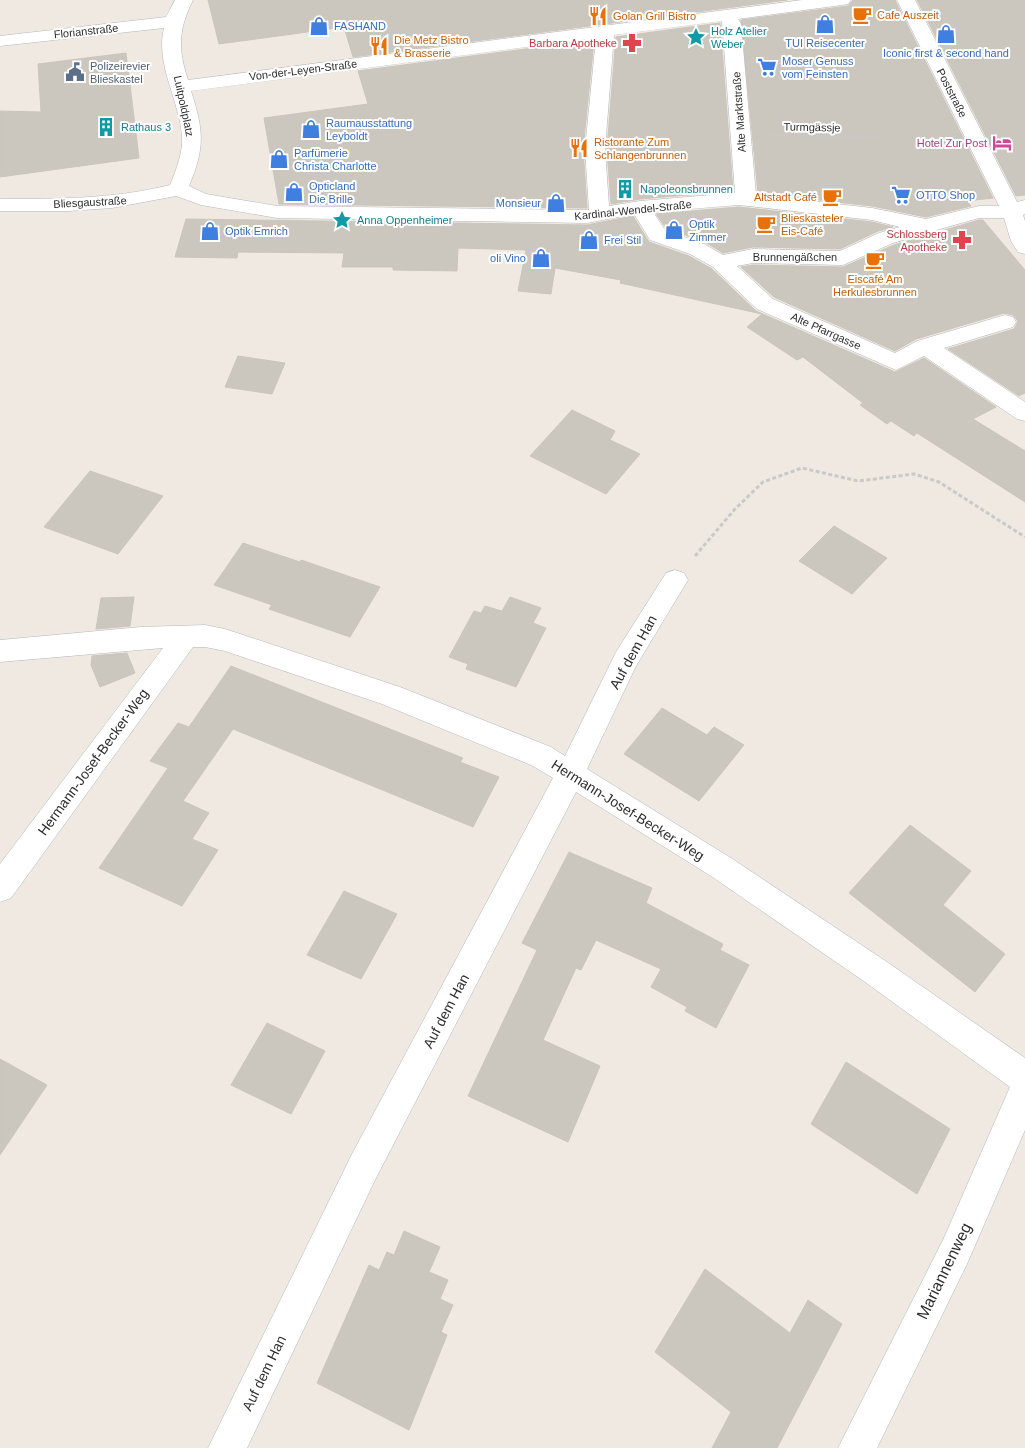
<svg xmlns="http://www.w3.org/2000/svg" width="1025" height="1448" font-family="Arial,sans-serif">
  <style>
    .building { fill: #cbc7bf; stroke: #cbc5ba }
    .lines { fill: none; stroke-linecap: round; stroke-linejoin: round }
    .minor-casing { stroke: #b4b7c1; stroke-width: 1 }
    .path-far1 { stroke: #c9c9c9; stroke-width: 2.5; stroke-dasharray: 2.5 2; stroke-linecap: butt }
    .path { stroke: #c9c9c9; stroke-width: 3; stroke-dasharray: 4 2.5; stroke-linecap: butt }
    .minor { fill: #fff; fill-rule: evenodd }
    .labels { text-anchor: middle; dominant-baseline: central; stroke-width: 4; stroke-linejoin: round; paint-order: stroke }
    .far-food-label { font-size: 11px; fill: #c56008; stroke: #fff; text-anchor: start }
    .far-shop-label { font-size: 11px; fill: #366cbe; stroke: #fff; text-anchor: start }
    .far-street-label { font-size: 11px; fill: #2e2e2e; stroke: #fff }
    .far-culture-label { font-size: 11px; fill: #0d838f; stroke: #fff; text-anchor: start }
    .far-health-label { font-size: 11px; fill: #be3a42; stroke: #fff; text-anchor: end }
    .far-service-label { font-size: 11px; fill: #4e5e75; stroke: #fff; text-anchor: start }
    .far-hotel-label { font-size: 11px; fill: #b23c85; stroke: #fff; text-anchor: end }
    .street-label { font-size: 14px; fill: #2e2e2e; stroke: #fff }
    .near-street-label { font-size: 16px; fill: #2e2e2e; stroke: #fff }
  </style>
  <rect width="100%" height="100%" fill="#efe9e1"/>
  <path class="building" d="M208,0h579l-434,57 -9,-30 -125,17z
    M853,0h42l98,198 -26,3 4,5 -45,11 -54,-11 -114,-13 -17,-173 107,-14z
    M917,0h108v195l-9,1z
    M720,23l13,168 -93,8 -29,5 -4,-55 9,-112z
    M594,40l-11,109 4,59 -308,-4 -15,-86 104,-14 -10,-33z
    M126,53l13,105 -139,19v-66l41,1 -3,-48z
    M739,207l133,15 21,5 -15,4 -38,18 -87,-2 -30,6 -18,-11 -39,-14 -10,-14z
    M633,216l16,26 40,14 23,13 44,42 139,61 29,-14 72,49 -23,12 52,32v51l-108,-69 -3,3 -23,-15 -4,3 -27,-19 3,-2 -60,-46 -6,3 -50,-33 15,-13 -142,-31 1,-3 -66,-12 -4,26 -33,-3 8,-41 -68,-2 -1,23 -64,-1v-3h-51l2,-14 -106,-1 -1,6 -62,-1 11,-38 401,6z
    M979,220h4l42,50v123l-6,3 -71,-47 66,-20 4,-8 -5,-6 -9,-2 -88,26 -21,12 -121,-54 -33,-30 12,-2 90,2 51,-22z
    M238,356l47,7 -13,31 -47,-7z
    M572,410l43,21 -5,9 30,14 -34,40 -76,-38z
    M90,471l73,25 -45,58 -74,-27z
    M834,526l53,32 -35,36 -53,-33z
    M243,543l57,19 1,-2 79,27 -30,50 -81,-28 3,-4 -58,-20z
    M134,597l-4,29 -34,3 5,-31z
    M510,597l31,11 -8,15 13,5 -30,59 -50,-18 2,-5 -19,-7 25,-46 7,2 4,-7 17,5z
    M127,653l8,20 -35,14 -9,-22 1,-9z
    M231,666l232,92 -3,4 39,15 -26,50 -240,-98 -50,72 26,12 -17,26 26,11 -36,56 -83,-38 69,-100 -18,-7 28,-38 11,4z
    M662,708l45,27 7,-8 30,18 -45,56 -75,-47z
    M910,825l61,46 -28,34 62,49 -30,38 -126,-99z
    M569,852l83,36 -6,15 77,41 -3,6 29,15 -33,63 -31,-17 2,-4 -36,-20 10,-18 -65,-29 -15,30 -5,-2 -33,72 57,26 -32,76 -100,-46 69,-146 -15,-7z
    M344,891l53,23 -36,65 -54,-24z
    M267,1023l58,28 -34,63 -60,-29z
    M0,1059l47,26 -47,70z
    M846,1062l104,67 -33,65 -106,-70z
    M404,1231l36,16 -11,25 19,8 -8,19 13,6 -12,27 6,3 -38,95 -92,-47 52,-118 10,5 8,-18 7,3z
    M705,1269l85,64 18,-33 34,24 -65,124h-65l19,-36 -76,-60z"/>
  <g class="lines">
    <g class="minor-casing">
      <path id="minor" d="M175,0h18c-15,30 -15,49 -5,80l614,-80h49l-3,4 -6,1 -104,14 3,5 15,171 116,13 54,11 53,-13h20l-102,-206h18l102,202 8,-2v14l-2,1 2,6v33l-7,-2 -7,-11 -7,-23h-25l-46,13 -40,12 -50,22 -90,-2 -16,3 36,33 122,54 22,-12 88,-26 8,2 3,5 -3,5 -69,21 81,54v19l-8,-2 -93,-63 -28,14 -139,-61 -44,-42 -23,-13 -40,-14 -16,-26 -47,9 -310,-5 -76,-13 -25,-9 -64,12 -44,3h-68v-12c57,0 114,0 170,-14 6,-15 13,-32 12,-48 -2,-36 -27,-72 -18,-109l-164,18v-10l166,-19zM722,21l13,172 -95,8 -31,5 -4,-57 9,-114zM596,38l-11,111 4,61 -312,-4 -71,-12 -17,-8c16,-38 15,-55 2,-95zM739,205l133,15 28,7 -21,6 -39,18 -87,-2 -30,6 -19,-11 -39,-14 -12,-18z
        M675,570l9,3 4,7 -52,86 -49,103 144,89 156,104 138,96v72l-58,134 -90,184h-39l105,-208 67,-153 -145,-105 -154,-106 -135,-84 -200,386 -129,270h-39l144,-294 201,-376 -22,-13 -149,-61 -157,-53 -20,-4h-12l-182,251 -11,4v-38l163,-216 -163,14v-22l141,-13 64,-2 20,4 175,58 151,60 14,9 51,-104 50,-79z"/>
    </g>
    <path class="path-far1" d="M771,135l112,3"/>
    <path class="path" d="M695,556l40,-47 28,-27 39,-14 56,13 56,-7 25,8 86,55"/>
    <use href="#minor" class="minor"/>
  </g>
  <defs>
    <g id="cafe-bare" transform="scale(1.5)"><path d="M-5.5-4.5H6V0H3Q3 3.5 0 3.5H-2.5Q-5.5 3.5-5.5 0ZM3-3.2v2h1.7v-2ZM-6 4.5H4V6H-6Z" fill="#e8710a" stroke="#fff" stroke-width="2.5" paint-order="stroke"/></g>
    <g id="restaurant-bare" transform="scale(1.5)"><path d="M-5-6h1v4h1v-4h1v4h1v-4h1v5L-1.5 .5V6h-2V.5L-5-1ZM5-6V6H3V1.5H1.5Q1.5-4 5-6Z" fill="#e8710a" stroke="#fff" stroke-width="2.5" paint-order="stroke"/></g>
    <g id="shop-bare" transform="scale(1.5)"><path d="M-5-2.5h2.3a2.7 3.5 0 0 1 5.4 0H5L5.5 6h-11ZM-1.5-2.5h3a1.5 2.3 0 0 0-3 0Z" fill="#3f7fe0" stroke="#fff" stroke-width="2.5" paint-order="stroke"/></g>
    <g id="sight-bare" transform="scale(1.5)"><path d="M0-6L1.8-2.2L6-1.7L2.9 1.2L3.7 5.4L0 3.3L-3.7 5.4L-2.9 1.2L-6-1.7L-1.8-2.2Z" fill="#0f9aa8" stroke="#fff" stroke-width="2.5" paint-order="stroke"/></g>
    <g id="pharmacy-bare" transform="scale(1.5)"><path d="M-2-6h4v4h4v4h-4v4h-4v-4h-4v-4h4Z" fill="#e0444e" stroke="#fff" stroke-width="2.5" paint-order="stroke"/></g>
    <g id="supermarket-bare" transform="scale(1.5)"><path d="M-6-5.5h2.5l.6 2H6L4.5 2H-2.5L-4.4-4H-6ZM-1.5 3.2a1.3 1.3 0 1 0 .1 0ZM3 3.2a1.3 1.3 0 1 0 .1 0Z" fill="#3f7fe0" stroke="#fff" stroke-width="2.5" paint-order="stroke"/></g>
    <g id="civic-bare" transform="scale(1.5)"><path d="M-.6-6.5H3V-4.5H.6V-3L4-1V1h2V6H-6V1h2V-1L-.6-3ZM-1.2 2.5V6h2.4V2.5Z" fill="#5c6f8a" stroke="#fff" stroke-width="2.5" paint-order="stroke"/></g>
    <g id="building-bare" transform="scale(1.5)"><path d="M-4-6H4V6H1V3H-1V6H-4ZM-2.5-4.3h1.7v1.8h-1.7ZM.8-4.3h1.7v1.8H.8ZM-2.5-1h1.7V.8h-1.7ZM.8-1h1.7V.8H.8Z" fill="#0f9aa8" stroke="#fff" stroke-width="2.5" paint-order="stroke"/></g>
    <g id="hotel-bare" transform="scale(1.5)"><path d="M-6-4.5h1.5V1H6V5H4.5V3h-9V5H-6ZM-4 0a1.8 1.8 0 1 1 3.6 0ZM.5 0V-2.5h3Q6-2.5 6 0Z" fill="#d1479c" stroke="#fff" stroke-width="2.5" paint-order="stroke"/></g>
  </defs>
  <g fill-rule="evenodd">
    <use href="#cafe-bare" x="862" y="15"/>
    <use href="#restaurant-bare" x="598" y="16"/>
    <use href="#shop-bare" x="825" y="24"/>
    <use href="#shop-bare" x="319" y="26"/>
    <use href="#shop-bare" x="946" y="34"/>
    <use href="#sight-bare" x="696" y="37"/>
    <use href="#pharmacy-bare" x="632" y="43"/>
    <use href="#restaurant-bare" x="379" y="46"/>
    <use href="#supermarket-bare" x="767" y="67"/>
    <use href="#civic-bare" x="75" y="72"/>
    <use href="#building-bare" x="106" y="127"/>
    <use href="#shop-bare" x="311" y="129"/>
    <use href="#hotel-bare" x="1002" y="143"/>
    <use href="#restaurant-bare" x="579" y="148"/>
    <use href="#shop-bare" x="279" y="159"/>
    <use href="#building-bare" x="625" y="189"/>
    <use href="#shop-bare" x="294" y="192"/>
    <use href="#supermarket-bare" x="901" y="195"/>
    <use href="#cafe-bare" x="832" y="197"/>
    <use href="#shop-bare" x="556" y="203"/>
    <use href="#sight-bare" x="342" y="220"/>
    <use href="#cafe-bare" x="766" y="224"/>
    <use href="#shop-bare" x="674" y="230"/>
    <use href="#shop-bare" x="210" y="231"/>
    <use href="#shop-bare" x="589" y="240"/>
    <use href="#pharmacy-bare" x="962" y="240"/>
    <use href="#shop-bare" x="541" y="258"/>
    <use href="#cafe-bare" x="875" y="260"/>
  </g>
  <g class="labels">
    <g class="far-food-label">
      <text x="877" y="15">Cafe Auszeit</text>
      <text x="613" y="16">Golan Grill Bistro</text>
      <text x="394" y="40">Die Metz Bistro<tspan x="394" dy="13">&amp; Brasserie</tspan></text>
      <text x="594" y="142">Ristorante Zum<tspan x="594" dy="13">Schlangenbrunnen</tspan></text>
      <text x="817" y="197" text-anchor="end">Altstadt Café</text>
      <text x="781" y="218">Blieskasteler<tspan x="781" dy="13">Eis-Café</tspan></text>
      <text x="875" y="279" text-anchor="middle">Eiscafé Am<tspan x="875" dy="13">Herkulesbrunnen</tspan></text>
    </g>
    <g class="far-shop-label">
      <text x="334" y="26">FASHAND</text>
      <text x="825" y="43" text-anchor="middle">TUI Reisecenter</text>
      <text x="946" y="53" text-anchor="middle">Iconic first &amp; second hand</text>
      <text x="782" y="61">Moser Genuss<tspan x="782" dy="13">vom Feinsten</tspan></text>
      <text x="326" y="123">Raumausstattung<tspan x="326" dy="13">Leyboldt</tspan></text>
      <text x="294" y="153">Parfümerie<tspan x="294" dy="13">Christa Charlotte</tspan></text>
      <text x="309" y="186">Opticland<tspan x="309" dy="13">Die Brille</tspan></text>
      <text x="916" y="195">OTTO Shop</text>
      <text x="541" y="203" text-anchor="end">Monsieur</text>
      <text x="689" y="224">Optik<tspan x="689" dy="13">Zimmer</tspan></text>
      <text x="225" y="231">Optik Emrich</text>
      <text x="604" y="240">Frei Stil</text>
      <text x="526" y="258" text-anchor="end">oli Vino</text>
    </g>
    <g class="far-street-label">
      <text transform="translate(86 31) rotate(-6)">Florianstraße</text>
      <text transform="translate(303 70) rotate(-7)">Von-der-Leyen-Straße</text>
      <text transform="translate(952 93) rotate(63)">Poststraße</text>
      <text transform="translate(184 106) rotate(78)">Luitpoldplatz</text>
      <text transform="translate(739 112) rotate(-94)">Alte Marktstraße</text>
      <text transform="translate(812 127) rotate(1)">Turmgässje</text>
      <text transform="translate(90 202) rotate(-3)">Bliesgaustraße</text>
      <text transform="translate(633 210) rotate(-6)">Kardinal-Wendel-Straße</text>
      <text x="795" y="257">Brunnengäßchen</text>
      <text transform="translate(826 331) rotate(24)">Alte Pfarrgasse</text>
    </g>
    <g class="far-culture-label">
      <text x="711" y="31">Holz Atelier<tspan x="711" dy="13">Weber</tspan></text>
      <text x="121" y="127">Rathaus 3</text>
      <text x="640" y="189">Napoleonsbrunnen</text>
      <text x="357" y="220">Anna Oppenheimer</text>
    </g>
    <g class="far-health-label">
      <text x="617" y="43">Barbara Apotheke</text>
      <text x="947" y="234">Schlossberg<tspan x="947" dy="13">Apotheke</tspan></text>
    </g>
    <g class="far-service-label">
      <text x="90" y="66">Polizeirevier<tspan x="90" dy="13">Blieskastel</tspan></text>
    </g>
    <g class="far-hotel-label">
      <text x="987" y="143">Hotel Zur Post</text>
    </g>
    <g class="street-label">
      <text transform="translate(633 652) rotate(-61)">Auf dem Han</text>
      <text transform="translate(93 762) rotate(-54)">Hermann-Josef-Becker-Weg</text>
      <text transform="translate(628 810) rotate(32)">Hermann-Josef-Becker-Weg</text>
      <text transform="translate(446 1011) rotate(-62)">Auf dem Han</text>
      <text transform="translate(264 1373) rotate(-64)">Auf dem Han</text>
    </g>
    <g class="near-street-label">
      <text transform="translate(944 1271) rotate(-64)">Mariannenweg</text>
    </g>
  </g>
</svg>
